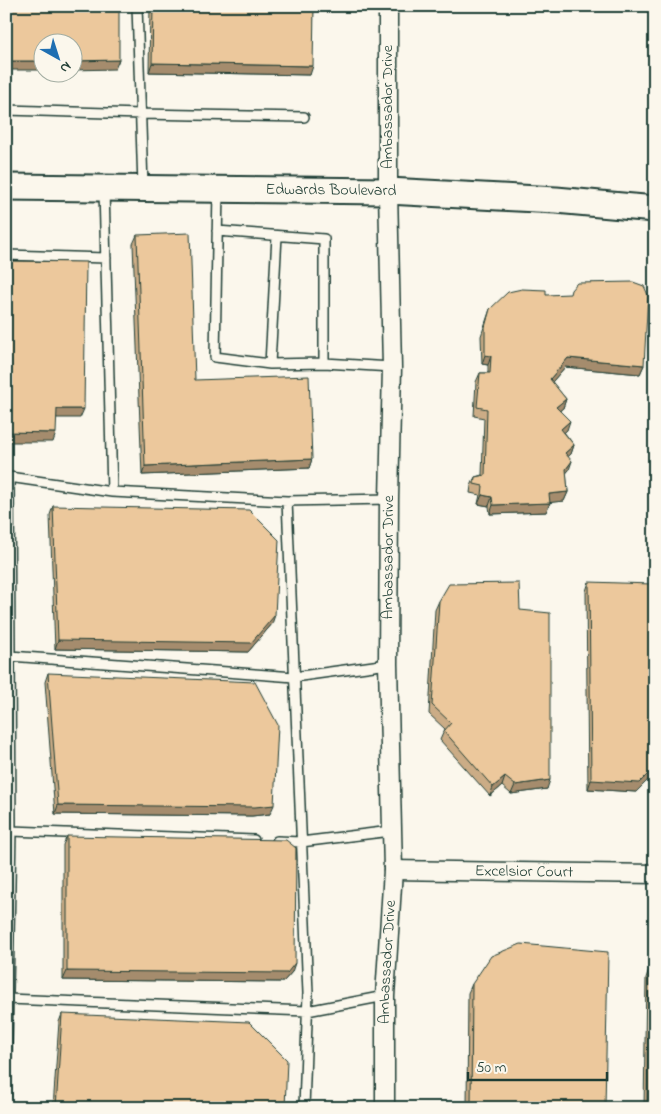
<svg xmlns="http://www.w3.org/2000/svg" width="661" height="1114" font-family="'Indie Flower',sans-serif">
  <style>
    .lines { fill: none; stroke-linecap: round; stroke-linejoin: round }
    .lane-casing { stroke: #1f3d34; stroke-width: 12 }
    .street-casing { stroke: #1f3d34; stroke-width: 21 }
    .secondary-casing { stroke: #1f3d34; stroke-width: 29 }
    .lane { stroke: #fbf7ec; stroke-width: 9 }
    .street { stroke: #fbf7ec; stroke-width: 18 }
    .secondary { stroke: #fbf7ec; stroke-width: 25 }
    .wall { fill: #cbac86; stroke: #1f3d34 }
    .shaded-wall { fill: #a58c6d; stroke: #1f3d34 }
    .building { fill: #ecc89c; stroke: #1f3d34 }
    .labels { text-anchor: middle; dominant-baseline: central; stroke-width: 5; stroke-linejoin: round; paint-order: stroke }
    .street-label { font-size: 16px; fill: #1f3d34; stroke: #fbf7ec }
  </style>
  <rect width="100%" height="100%" fill="#fbf7ec"/>
  <filter id="ink" filterUnits="userSpaceOnUse"><feTurbulence type="fractalNoise" baseFrequency=".02" numOctaves="2"/><feDisplacementMap in="SourceGraphic" scale="10" xChannelSelector="R" yChannelSelector="G"/><feConvolveMatrix kernelMatrix="1 2 1 2 8 2 1 2 1" color-interpolation-filters="sRGB"/></filter>
  <g filter="url(#ink)">
    <g class="lines">
      <g class="lane-casing">
        <path id="lane" d="M137,6l6,180
          M6,110l135,4 163,3
          M104,190l8,302
          M218,190l-3,167 55,7 54,-1 68,4
          M217,231l107,8v124
          M6,255l100,3
          M270,364l7,-128
          M10,656l284,21 94,-13
          M11,831l-2,-354 103,15 175,9
          M277,841l24,1 90,-11
          M8,999l299,12 78,-15
          M6,1096l5,-265 243,9
          M304,1108l4,-115 -21,-492 102,-2"/>
      </g>
      <g class="street-casing">
        <g id="street">
          <path id="s1" d="M393,870l262,4"/>
          <path id="s2" d="M385,1108v-112l8,-126 -5,-206 1,-165 3,-132 -4,-176v-185"/>
        </g>
      </g>
      <g class="secondary-casing">
        <g id="secondary">
          <path id="s3" d="M6,187l382,4 168,9 99,9"/>
        </g>
      </g>
      <use href="#lane" class="lane"/>
      <use href="#street" class="street"/>
      <use href="#secondary" class="secondary"/>
    </g>
    <path class="wall" d="M150,6h164l-4,69 -161,-3z
      M137,235l58,145 117,79 -3,9 -167,7 -9,-231z
      M546,295l98,70 -4,9 -75,-7 -13,15 14,17 -3,9 -3,2 7,20 -3,2 10,13 -3,9 -3,2 1,14 -3,3 2,19 -4,9 -14,1 -4,10 -56,2 -1,-8 -11,-2 2,-9 -10,-2 1,-7 4,-9 7,-2 2,-57 -10,-2 2,-34 4,-9h8v-8l-6,-1 -1,-28 9,-27z
      M53,506l219,118 -24,28 -193,-3 -5,-134z
      M589,582l47,210 -48,-3 -2,-198z
      M439,601l81,9 27,179 -36,5 -9,-8 -12,10 -50,-56 4,-9 1,-2 -16,-15 6,-104z
      M48,673l222,141 -18,2 -197,-2 -10,-132z
      M67,836l225,136 -9,10 -220,-2v-135z
      M649,969l6,139h-11l2,-130z
      M472,984l133,124h-138l1,-115z
      M62,1014l223,94h-232l6,-86z"/>
    <path class="shaded-wall" d="M119,60l-4,9 -43,1v-9z
      M6,61h36v9h-36z
      M152,63l161,3 -3,9 -161,-3z
      M485,355l6,1 -3,9 -6,-1z
      M568,358l76,7 -4,9 -75,-7 -18,21 3,-9z
      M566,399l-3,9 -10,8 3,-9z
      M57,409h27l-4,9h-27z
      M570,421l-3,9 -9,8 3,-9z
      M6,432l50,1 -3,9h-47z
      M574,445l-3,9 -9,8 3,-9z
      M312,459l-3,9 -167,7 3,-9z
      M572,461l-3,9 -6,7 3,-8z
      M568,492l-4,9 -18,2 3,-9z
      M482,495l10,2 -3,9 -11,-2z
      M550,503l-4,9 -56,2 3,-9z
      M275,615l-3,9 -24,28 -193,-3 3,-9z
      M655,767v6l-19,19 -48,-3 3,-9z
      M505,777l-3,9 -12,10 3,-9z
      M550,780l-3,9 -36,5 4,-9z
      M58,805h216l-4,9 -18,2 -197,-2z
      M295,963l-3,9 -9,10 -220,-2 4,-9z"/>
    <path class="building" d="M6,6h113v54l-47,1v-19h-30v19h-36z
      M153,6h161l-1,60 -161,-3z
      M190,233l5,147 114,-4 3,83 -167,7 -8,-231z
      M6,261l80,1 -2,147h-27l-1,24 -50,-1z
      M633,282l11,4 4,9 -4,70 -76,-7 -18,21 16,20 -10,8 14,14 -9,8 13,16 -9,8 7,8 -6,8 2,23 -19,2 1,9 -57,2 -1,-8 -10,-2 1,-9 -9,-2 1,-7 10,-2 2,-66 -10,-2 3,-34h10l1,-17 -6,-1v-28l5,-18 18,-17 14,-3 24,1v5l24,-1 1,-4 6,-7z
      M53,506l196,4 30,30 -4,75 -24,28 -193,-3z
      M589,582l63,2v20h3v163l-16,16 -48,-3z
      M519,583l1,27 30,3v167l-35,5 -10,-8 -12,10 -49,-56 7,-8 -19,-18 7,-104 10,-17z
      M48,673l207,9 23,43 -4,80 -19,2 -197,-2z
      M67,836l219,4 10,8 -1,115 -8,10 -220,-2z
      M521,944l87,8 -3,156h-134l1,-124 19,-28z
      M649,969h6v139h-8z
      M62,1014l187,8 38,38 -2,48h-229z"/>
  </g>
  <g class="labels">
    <g class="street-label">
      <text transform="translate(388 107) rotate(-90)">Ambassador Drive</text>
      <text stroke="none"><textPath href="#s3" startOffset="325">Edwards Boulevard</textPath></text>
      <text stroke="none"><textPath href="#s2" startOffset="551">Ambassador Drive</textPath></text>
      <text stroke="none"><textPath href="#s1" startOffset="131">Excelsior Court</textPath></text>
      <text stroke="none"><textPath href="#s2" startOffset="146">Ambassador Drive</textPath></text>
    </g>
  </g>
  <rect width="661" height="1114" fill="none" stroke="#fbf7ec" stroke-width="25"/>
  <rect x="12" y="12" width="636" height="1089" fill="none" stroke="#1f3d34" stroke-width="2" filter="url(#ink)"/>
  <g transform="translate(58 58) rotate(141)"><circle r="24" fill="#fbf7ec" stroke="#a3ada2"/>
  <path d="M0-4L9 19L0 12L-9 19Z" fill="#1f6fb2"/>
  <text y="-8" font-size="14" font-weight="bold" text-anchor="middle" fill="#1f3d34">N</text>
  </g>
  <path d="M468 1072v8h139v-8" fill="none" stroke="#1f3d34" stroke-width="2.5"/>
  <text x="476" y="1072" font-size="15" fill="#1f3d34" stroke="#fbf7ec" stroke-width="4" paint-order="stroke">50 m</text>
</svg>
